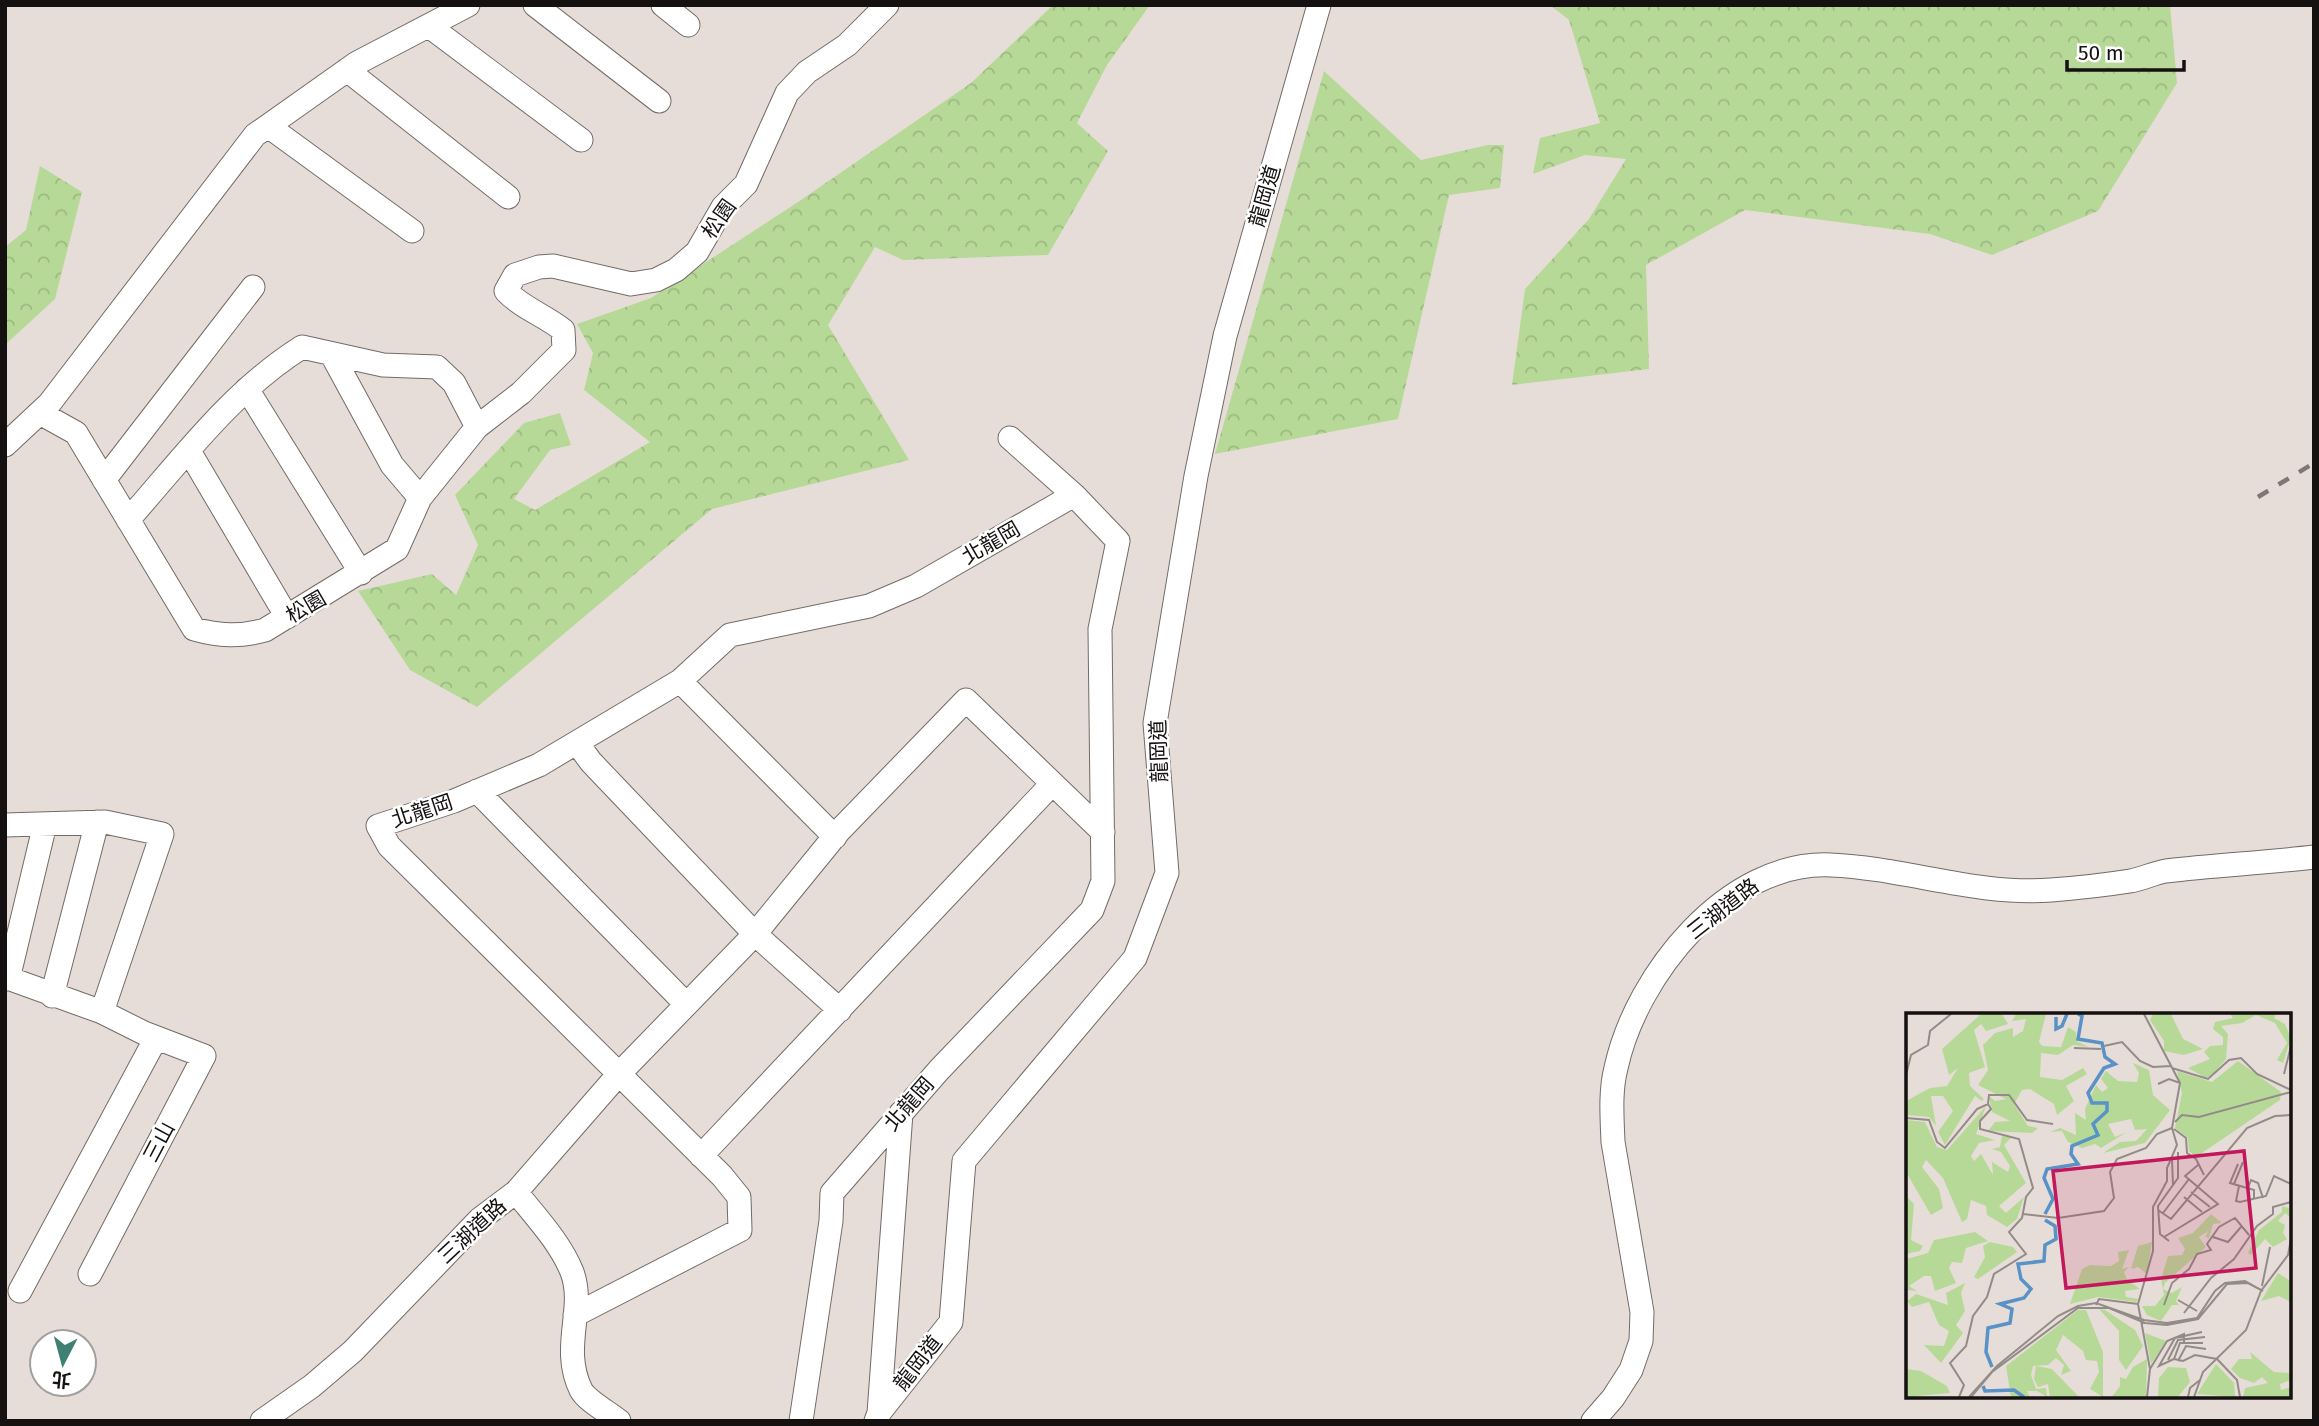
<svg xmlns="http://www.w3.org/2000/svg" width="2319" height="1426" font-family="'Fira Sans','Noto Sans TC',sans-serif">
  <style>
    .forest { fill: url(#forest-crowns) }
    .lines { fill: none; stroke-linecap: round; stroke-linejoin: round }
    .minor-casing { stroke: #736b66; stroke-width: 25 }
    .minor { stroke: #fff; stroke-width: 23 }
    .rail { stroke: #7e7774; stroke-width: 4.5; stroke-dasharray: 12 12; stroke-linecap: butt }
    .labels { text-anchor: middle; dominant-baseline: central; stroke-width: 5; stroke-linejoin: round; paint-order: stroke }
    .street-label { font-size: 21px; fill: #141110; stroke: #fff }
    .inset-river { fill: none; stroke: #5892c6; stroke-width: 3.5 }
    .inset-road { fill: none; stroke: #938b88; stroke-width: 2 }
    .view { fill: #c2185b; fill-opacity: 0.15; stroke: #c2185b; stroke-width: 3.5 }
    .inset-edge { fill: none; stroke: #141110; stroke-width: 3.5 }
  </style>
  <defs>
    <pattern id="forest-crowns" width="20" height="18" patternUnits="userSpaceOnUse" patternTransform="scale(1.75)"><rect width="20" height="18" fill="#b7d997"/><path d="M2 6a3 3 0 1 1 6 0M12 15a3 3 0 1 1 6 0" fill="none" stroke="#9cb981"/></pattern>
  </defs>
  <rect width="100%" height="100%" fill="#e7ddd8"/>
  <path class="forest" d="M1053,5h97l-43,60 -30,58 31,28 -60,104 -145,5 -28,-13 -47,78 81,135 -197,49 -235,198 -67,-37 -52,-79 74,-17 24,21 22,-50 -23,-50 69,-72 36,-10 11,32 -21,5 -36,49 21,11 115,-68 -66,-52 9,-37 -16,-29 74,-26 150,-98 170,-117z
    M1550,5h620l7,78 -79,128 -106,44 -62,-21 -185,-24 -99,55 3,104 -137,16 13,-96 64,-70 37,-60 -41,-4 -52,19 7,-36 60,-15 -31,-103z
    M1324,71l97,89 67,-15h16l-4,43 -51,7 -51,224 -183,35z
    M40,166l42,26 -27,107 -50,46v-98l21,-17z"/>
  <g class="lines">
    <g class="minor-casing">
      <path id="minor" d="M535,5l124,96
        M663,5l25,20
        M429,26l152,114
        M347,70l161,127
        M268,126l144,105
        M332,355l60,110 28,33
        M247,389l114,184
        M40,413l36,20 118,196c25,7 46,8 71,1l132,-81 23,-51 57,-71 44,-34 43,-43 -1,-20c-19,-15 -41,-22 -57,-39l9,-16 24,-8 14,-1 78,18 25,-4 20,-10 21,-18 26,-45 23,-23 41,-91 20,-21 40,-27 40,-40
        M5,445l44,-41 206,-269 102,-72 111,-58
        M189,451l98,166
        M104,480l149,-193
        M128,520c54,-61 104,-129 174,-173l81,18 54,2 17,16 23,44
        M680,681l155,156
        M577,743l14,19 164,172 85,76
        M477,791l209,213
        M5,825l100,-3 57,12 -60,178
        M5,977l97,35 42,21 60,23 -114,218
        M8,979l37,-155
        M52,996l45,-174
        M701,1156l350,-371
        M516,1192c19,24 44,50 56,80 14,37 -12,75 9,118 6,11 27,22 38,31
        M20,1291l136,-253
        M575,1315l165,-85 -1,-33 -17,-21 -333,-330 -11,-20 76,-25 85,-36 141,-84 50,-46 139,-29 47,-20 158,-91
        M879,1413l22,-300
        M262,1421l50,-35 41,-35 127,-132 36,-27 102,-117 137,-141 84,-103 127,-131 137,132
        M801,1421l30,-200 1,-28 107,-123 153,-160 11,-29 -3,-252 18,-88 -44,-46 -64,-57
        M876,1421l3,-8 72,-91 13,-161 171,-203 32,-85 -12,-150 41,-247 29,-140 94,-331
        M1593,1421l20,-23 18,-28 10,-29 1,-29 -29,-170c-1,-25 -3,-51 3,-74 20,-93 112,-208 215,-203 73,3 147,31 220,25 26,-2 54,-5 79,-9 12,-2 24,-8 36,-10 49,-6 99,-8 148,-14"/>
    </g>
    <use href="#minor" class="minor"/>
    <path class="rail" d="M2258,497l56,-34"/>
  </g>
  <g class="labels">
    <g class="street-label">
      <text transform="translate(1265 196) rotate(-74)">龍岡道</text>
      <text transform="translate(719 219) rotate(-55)">松園</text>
      <text transform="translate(991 543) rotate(-30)">北龍岡</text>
      <text transform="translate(306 607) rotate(-30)">松園</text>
      <text transform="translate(1159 751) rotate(-92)">龍岡道</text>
      <text transform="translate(422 811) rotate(-18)">北龍岡</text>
      <text transform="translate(1723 909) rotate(-38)">三湖道路</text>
      <text transform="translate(909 1104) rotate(-49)">北龍岡</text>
      <text transform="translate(159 1142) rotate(-62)">三山</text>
      <text transform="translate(472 1231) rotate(-43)">三湖道路</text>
      <text transform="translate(918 1363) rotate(-52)">龍岡道</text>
    </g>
  </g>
  <g transform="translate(1906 1013)">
    <rect width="385" height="385" fill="#e7ddd8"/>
    <path d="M332,48l43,31 -1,8 -84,57 -7,-6 -1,-13 -13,-10 7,-35 -5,-22 35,11z" fill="#b7d997"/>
    <path d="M75,1h21l6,10 -22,7 -5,-7 -7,6 11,37 -16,6 1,13 14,13 -2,2 -7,-5 -30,49 -7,-13 15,-21 -10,-15h-12l5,30 -7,-9 -23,-2v-14l24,-13 17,-2 11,-18 -9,7 -7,-26zM110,1h30l-7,28 3,4 19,1 7,-20 8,5v9l13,6 -16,-2 -15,10 -17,-2 -1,24 22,3 21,-12 4,6 -21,12 8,15 -17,14 -3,-11 -24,-15 -8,1 -8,14 14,22 10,2 -6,5 -44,-2 7,-9 15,-1 -18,-9 -3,-16 6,5 11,-2 -28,-14 10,-15 -5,-25 12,-12 18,-5v9l10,-6 3,-12 -14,2zM247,1h18l12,25 20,10 -19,6 -20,-4v-10l-14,-21zM324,1h46l-2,4 11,6 6,14 -8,25 -6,-3 10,-17 -12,-20 -19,-8 -14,8 -21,3 7,8 -2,25 -15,17 -5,2 -18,-10 22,-9 -6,-7 6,-6 13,-1v-8l-10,-8 2,-7 18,-4zM227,50l16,7 4,25 17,15 -25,33 -42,10 17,-11 16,-1 11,-12 -12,1 -4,-11 -23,5 7,13 12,-5 -26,16 -6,-4 -13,4 -14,-6 -6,-11 -12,1 10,-4 16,7 -1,-22 11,7 -1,-11 11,-24 6,7 6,-4 -7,-9 5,-8 12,10 19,1 2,-9zM80,93l-10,28 19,6 -16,3 -8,13 3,5 7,-7 12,21 -1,-13 16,10 2,-6 -9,-14 -9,-3 8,-2 2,-11 10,1 -8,8 22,38 -27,23 7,7 18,-16 -7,22 -10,8 -20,-12 -1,-9 -15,-6 -4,19 -5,3 -19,-44 -17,-18 -4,7 17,22 4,19 -12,7 -25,-43v-52l19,2 12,25 10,3zM0,183l8,8 -3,36 12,6 -3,5 -14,3zM376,193l7,2v8l-4,-3 -7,8 7,4 -2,8 4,6 -14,8 -8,-8 -14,16 -3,-2 11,-23 23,-18zM305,201l11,9 -9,1 -4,14 -4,-1 3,-6 -9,6 7,10 -41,36 -2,6 9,4 10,-6 -6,14 3,4h-7l-11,16 -14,-6 -5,-9h13l9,-11 -3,-16 7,-23 14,-1 3,-6 -7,-11 15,-5zM69,219l13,9 -22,7 -4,15 -10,-1 -3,6 7,15 -21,8 -4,-15h-7l-15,10 8,5 -11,-1v-31l22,-6 6,-13zM84,229l23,5 4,5 -39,27 -4,-2 11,-20 -2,-11zM246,229l-5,32 -9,-7 -7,2 7,-23zM223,237l-7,19 7,-2 -5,5 3,8 13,9 -15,2 1,6 13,2 -3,3 -38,-5 -28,7 12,-35 8,-4 21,1 8,-5 -1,-9zM372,260l11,7 2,22 -12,-6 -18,5zM59,270l-4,10 4,18 -9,14 7,8 -22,30 -17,-18 20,1 5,-15 -10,-6 -10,-23 -17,5 -5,-6 9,-7 32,11 -2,-12zM193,296l6,1 30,20 8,16 -17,24 -7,-10v-29zM172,297h8l17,42v45l-13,-8 9,-17 -2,-11 -11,-1 -3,-9 -20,-16 -7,15 15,21 -10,4 3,-10 -8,-7 -8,7 -15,1 -2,9 5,14 10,-1 1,9 -10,-6h-10l3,6h-19l-5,-31zM344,339l24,20 17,1v7l-11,4 1,6 10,-3v10h-48l2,-9 23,-5 -6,-6 -8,6 -14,-5 -9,-9 8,-10h13zM310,351l18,19 1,14 -38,-3zM262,354l18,1 4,14 -12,15h-20l1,-19zM0,356l15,2 26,15 3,7 -44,4z" fill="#b7d997"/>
    <path d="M239,320l21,8 -15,23zM241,346l-1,38h-34l8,-11v-9l6,2 7,-12zM130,353l16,3 27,28h-29l-2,-13 -10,3 -4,-8z" fill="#b7d997"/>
    <path class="inset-river" d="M150,4v12l6,-3 5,-12M139,201l8,-15 -9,-21 3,-9 31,-5 -7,-10 1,-8 26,-11 -5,-11 14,-13v-8h-15l-4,-10 16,-25 11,-4 -10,-7 -3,-14 -24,-4 4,-23 -4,-2M86,354l-6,-15 2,-24 22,-5 2,-14 -12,-5 24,-6 7,-9 -10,-10 -3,-15 26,-3 1,-16 11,-6 -1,-13 -10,-6M77,373l2,5 29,-1 10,7"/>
    <path class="inset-road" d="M238,1l36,69 -8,45 5,17 -10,23v13l-14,26v44l-15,53 12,65 -3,28M198,33l18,-4 18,19 13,6 18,-1M168,35l27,1M266,55l36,11 21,-19 12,-2 16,16 34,16M378,61l7,-28M0,62l5,-20 17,-10 2,-14 21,-17M252,71l11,-5 11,4M82,91l1,-9h20l18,25 26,4M0,105l23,2 8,22 8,6 32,-39 11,-5 3,5 -11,12v8l39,10 14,49 -7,9 -4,21 -13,14 17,22 -32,20 -7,23 -14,19 -7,30 -16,17 14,22 -5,12M269,109l7,-7 17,2 92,-25M268,116l12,9 1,15 9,6 8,16M266,147l1,25M332,151l-8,19 24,7v10M328,171l9,-22M333,173l-3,15 4,1 26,-6 8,-20 17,8M385,174v45M342,175l3,-8 7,3 5,15M285,179l19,15M278,184l18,15M252,197l13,9 76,-91 28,-12 16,-1M257,200l26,-34M117,201l35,4 46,-7 10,-13 -4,-26 7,-13 29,-11 11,-14 15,-6M258,224l54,-33 -33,-28 13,-11M307,224l15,5 13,-15M263,228l-9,-7 -2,-28 20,-28v-26M356,273l8,-39M272,287l19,11M190,292l3,-6 39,5M258,292l8,-22 17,-14 8,-15 14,-4 -4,-6 12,-17 16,-9 14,17M278,300l27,-35 23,-19 23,-33 16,-12v-7l18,-5M296,319l-27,6 -16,28 15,-7 6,-16h23M268,346l9,2 12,-6 22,4 20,21 3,17M262,347l10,-20 27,-3M272,348l8,-15 20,3M244,356l17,-28 17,-7v8M63,384l28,-31 61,-50 20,-10 18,-3 48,17 23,3 30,-5 18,-27 10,-8 20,-2 18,10 -15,-8 -21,1 -29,35 -31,6 -22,-2 -36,-15h-31l-86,64 -21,25M282,384l2,-9 10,-8M288,384l9,-25 43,-42 15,-39 27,-36 3,-16"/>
    <path class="view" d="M338,138l12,117 -190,20 -13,-117z"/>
    <rect width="385" height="385" class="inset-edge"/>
  </g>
  <rect width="2319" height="1426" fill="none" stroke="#141110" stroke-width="14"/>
  <g transform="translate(63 1363) rotate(186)"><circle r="33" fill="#ffffff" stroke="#a1a09f" stroke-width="2"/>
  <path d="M0-5L12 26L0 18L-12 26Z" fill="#3e8173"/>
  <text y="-10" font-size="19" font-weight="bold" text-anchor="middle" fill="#141110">北</text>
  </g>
  <path d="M2067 60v10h117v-10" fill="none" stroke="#141110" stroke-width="3.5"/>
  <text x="2078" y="60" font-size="21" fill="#141110" stroke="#ffffff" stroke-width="5" paint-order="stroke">50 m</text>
</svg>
